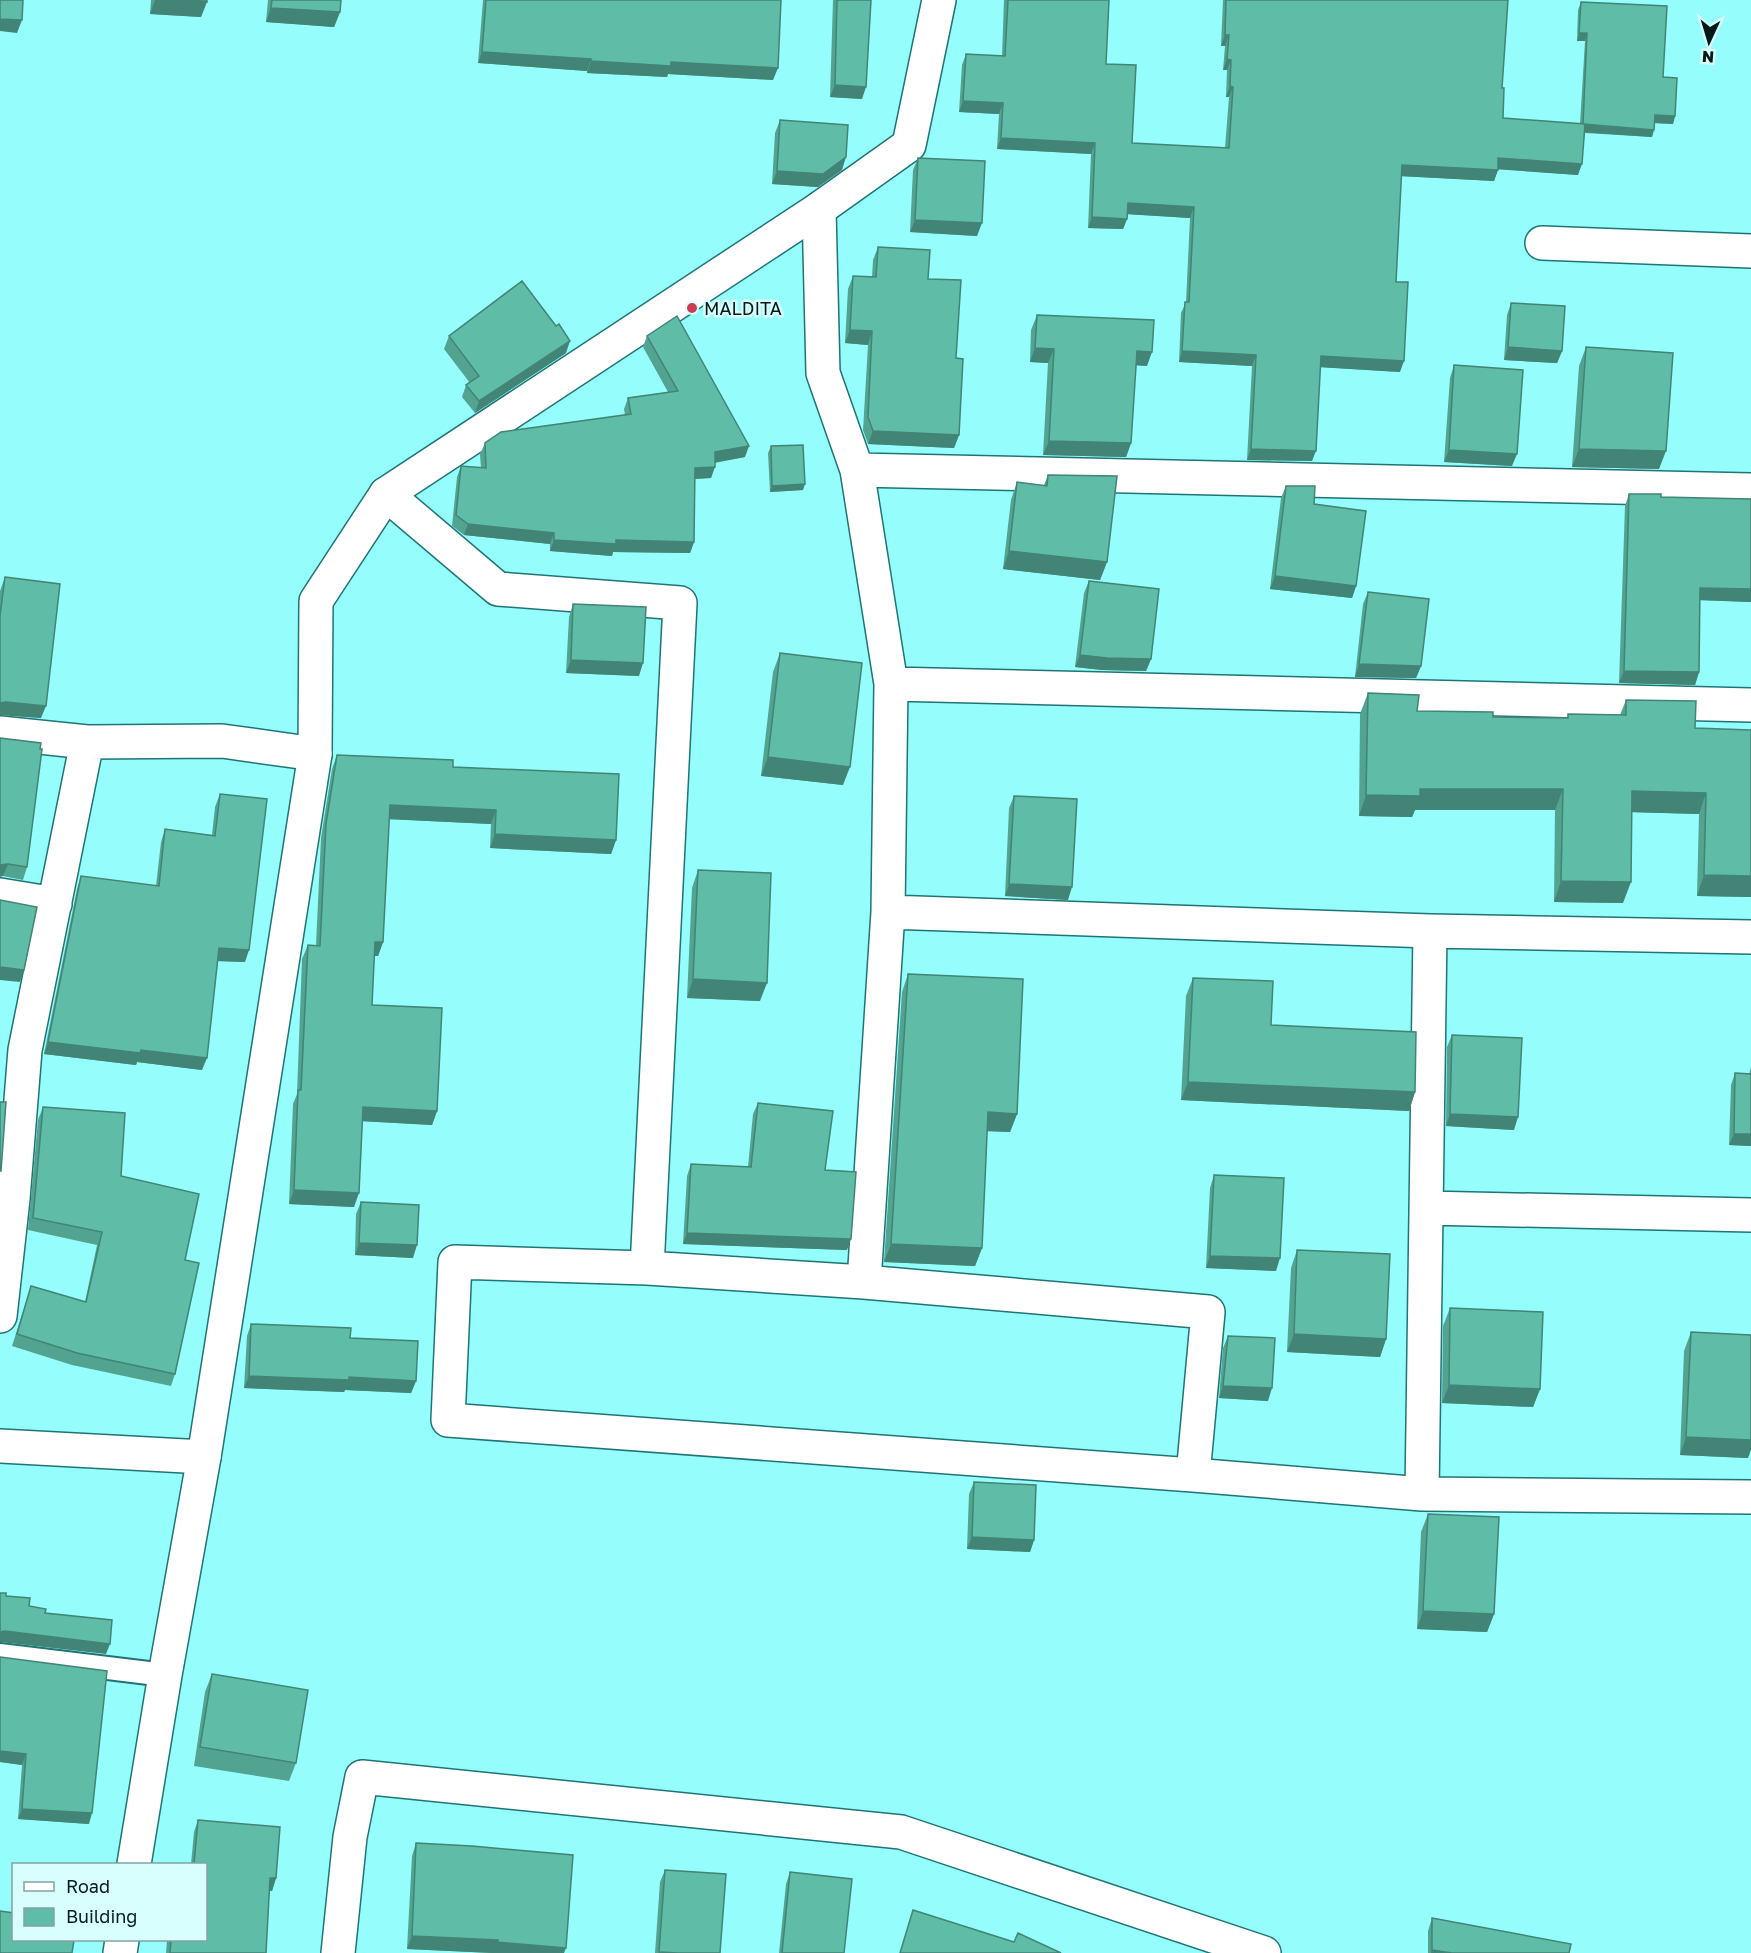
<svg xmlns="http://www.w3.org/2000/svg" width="1751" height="1953" font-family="'Golos Text',sans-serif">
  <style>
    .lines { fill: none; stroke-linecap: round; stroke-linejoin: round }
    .lane-casing { stroke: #1f7474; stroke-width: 26 }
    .street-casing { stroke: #1f7474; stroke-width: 36 }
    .secondary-casing { stroke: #1f7474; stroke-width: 36 }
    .lane { stroke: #fff; stroke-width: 22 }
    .street { stroke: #fff; stroke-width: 33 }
    .secondary { stroke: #fff; stroke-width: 33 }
    .wall { fill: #52a390 }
    .shaded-wall { fill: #428475 }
    .building { fill: #5fbda7; stroke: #428475; stroke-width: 1.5 }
    .poi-dot { fill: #cc3c53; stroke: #d9fefe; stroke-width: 2 }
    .labels { text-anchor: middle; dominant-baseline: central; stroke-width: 5; stroke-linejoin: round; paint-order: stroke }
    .poi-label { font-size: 18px; fill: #031a1a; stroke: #d9fefe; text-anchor: start }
  </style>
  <rect width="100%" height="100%" fill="#96fdfd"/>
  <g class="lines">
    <g class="lane-casing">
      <path id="lane" d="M0,1655l165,20"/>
    </g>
    <g class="street-casing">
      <path id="street" d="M819,209l4,164 34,97 34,214 -3,228 -24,370
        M1542,243l209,8
        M857,470l894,20
        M386,494l112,95 182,14 -33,665
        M891,684l860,21
        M0,733l87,9
        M0,895l55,9
        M888,912l542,19 321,6
        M1426,1208l325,7
        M0,1316l13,-117 12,-149 62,-308 135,-1 93,13
        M0,1446l204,11
        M1193,1475l15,-163 -344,-30 -217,-14 -192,-6 -7,158 745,55 229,19 329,3
        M1422,1494l8,-563
        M338,1953l12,-116 12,-60 539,55 363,121"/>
    </g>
    <g class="secondary-casing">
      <path id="secondary" d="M134,1864l31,-189 39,-218 111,-703 1,-153 70,-107 433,-285 90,-64 30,-145
        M120,1953l2,-13"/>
    </g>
    <use href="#lane" class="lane"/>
    <use href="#street" class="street"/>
    <use href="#secondary" class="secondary"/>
  </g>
  <path class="wall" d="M147,0h60l-6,17 -51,-3 1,-14z
    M268,0h73l-1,12 -6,15 -68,-5z
    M483,0h298l-8,80 -105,-6 -1,3 -80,-4v-2l-109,-8z
    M833,0h38l-9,99 -32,-2z
    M1004,0h105l-3,64 26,79 93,5 4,-51h-3l1,-27h-4l2,-24h-4l2,-46h285l-6,88 1,30 77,6 5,-83h-8l1,-31 3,-8 82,75 12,39 -2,8 -18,-1 -3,14 -67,-4 -7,42 -80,-6 -4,12 -93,-5 -5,106 4,90 -80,-5 -8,94 -65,-1 5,-94 -73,-4 2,-49 5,-11 4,-84 -62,-4 -1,5 -4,10 -35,-1 3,-74 -94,-5 2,-35 -40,-2 3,-47 4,-11 36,2z
    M780,120l62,50 -24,17 -46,-3 3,-51z
    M918,158l59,78 -67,-4 3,-62z
    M878,247l50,32 28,79 3,77 -5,13 -86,-4 -5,-14 5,-85 -23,-2 3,-54 5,-13 19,1 1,-17z
    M1511,303l51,48 -5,12 -53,-3 3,-45z
    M1037,315l110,51 -11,-1 -5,78 -5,14 -83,-2 5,-92 -18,-1 1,-32z
    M449,336l117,17 -91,60 -13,-16 4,-12 4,-2 -26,-34z
    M647,336l98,121 -30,6 -4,15 -16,1 -1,63 -4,11 -77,-1 -1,4 -62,-5v-7l-86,-9 -12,-9 5,-49 4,-11 20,2 -1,-14 5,-11 140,-28 -1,-6 4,-11 40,-6 -25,-45z
    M1586,347l73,122 -87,-2 7,-101z
    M1454,365l58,101 -68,-4 6,-84z
    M771,446l32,44 -33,2 -2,-39z
    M1048,475l59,87 -7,18 -97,-11 8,-69 6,-18 27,3z
    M1286,486l28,18 42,82 -4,12 -82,-9 11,-91z
    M1629,494l32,3 90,2v103l-51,-2 -1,72 -4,13 -76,-2 6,-177z
    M5,577l36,141 -41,-3v-124z
    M1089,581l62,78 -5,12 -44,-1 -27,-3 9,-74z
    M1368,592l53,74 -5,12 -61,-1 8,-73z
    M573,604l66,72 -73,-3 3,-56z
    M780,653l63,132 -82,-9 12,-104z
    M1368,693l49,18 76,6 74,1 1,-4 52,1 6,-15 69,28 56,169 -54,-1 2,-82 -67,-2 -9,91 -69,-1 1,-92h-140l-3,7 -53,-1 1,-102z
    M0,738l27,129 -4,13 -20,-4z
    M337,755l116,12 163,73 -5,14 -121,-6 1,-24 -102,-5 -6,123 -5,14h-4l-2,49 65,106 -5,14 -69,-4 -9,86 -65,-3 4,-100 4,-10 5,-135 6,-14h8l5,-107 11,-69z
    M220,794l25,168 -27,-1 -16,109 -65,-8 -1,3 -92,-11 33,-165 4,-13 75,10 5,-44 4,-13 47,6 3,-28z
    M1014,796l54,104 -63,-4 4,-88z
    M698,870l62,131 -73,-3 5,-110z
    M908,974l109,140 -7,18 -23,-1 -5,117 -7,18 -91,-4 18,-270z
    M1193,978l78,47 144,67 -6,19 -228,-11 5,-104z
    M1452,1035l62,95 -68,-4 1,-79z
    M1751,1067v79l-22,-1 2,-60 4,-12 14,1z
    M758,1103l67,67 22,80 -164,-6 4,-68 4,-12 57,3 5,-53z
    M43,1107l78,69 64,84 -10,114 -4,12 -99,-21 -60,-19 19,-60 54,16 12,-57 -69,-15 10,-110z
    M1214,1175l62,96 -70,-3 4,-80z
    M361,1202l52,56 -58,-3 1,-41z
    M1297,1250l89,89 -6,18 -93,-5 4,-84z
    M1450,1308l90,81 -7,18 -91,-4 1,-77z
    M251,1324l99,14 66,43 -5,12 -66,-3 -1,2 -100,-4 3,-52z
    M1691,1332l57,126 -68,-3 4,-104z
    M1228,1336l40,65 -49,-3 4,-50z
    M974,1482l60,58 -4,12 -63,-3 2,-55z
    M1428,1514l66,100 -7,18 -70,-3 4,-97z
    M0,1657l89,167 -71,-5 4,-54 -22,-3z
    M212,1674l84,89 -7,18 -95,-15 11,-74z
    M198,1820l78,58 -4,13 -3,-1 -3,63h-100l1,-13h39v-76h-15l3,-32z
    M416,1843l148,110h-71l-86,-4 5,-93z
    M665,1870l55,83h-65l5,-71z
    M790,1872l54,81h-65l7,-69z
    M1432,1918l137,35h-141v-22z"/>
  <path class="shaded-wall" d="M155,0h17l35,2 -6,15 -51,-3z
    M271,8l69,4 -6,15 -68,-5z
    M0,19l22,1 -5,13 -17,-2z
    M1579,33h8l-2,8h-8z
    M1225,35h4l-4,11h-4z
    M482,52l109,7 -4,12 -109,-8z
    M1227,59l4,1 -4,10h-4z
    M591,61l80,1 107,6 -5,12 -105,-6 -1,3 -80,-4z
    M835,85l31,2 -4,12 -32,-2z
    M1230,86l3,1 -4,10h-3z
    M963,101l40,2 -4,11 -40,-2z
    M1655,115l20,1 -2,8 -20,-1z
    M1583,125l71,5 -2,7 -72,-5z
    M1001,138l94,5 -4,11 -94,-5z
    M846,157l-4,13 -24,17 -46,-3 5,-13z
    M1498,158l84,6 -4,11 -84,-6z
    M1402,165l96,5 -4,11 -96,-5z
    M1128,203l66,4 -4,11 -66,-4z
    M1092,217l35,2 -4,10 -35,-1z
    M915,220l67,3 -5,13 -67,-4z
    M850,330l22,1 -4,14 -23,-2z
    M570,341l-4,12 -91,60 4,-12z
    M1508,347l54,4 -5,12 -53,-3z
    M1035,348l19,1 -6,14 -18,-1z
    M1137,351l15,1 -5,14 -16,-1z
    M1182,351l74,4 -4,11 -73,-4z
    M1321,356l83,5 -4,11 -83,-5z
    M873,431l86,4 -5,13 -86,-4z
    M1049,441l82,2 -5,14 -83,-2z
    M749,446l-4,11 -34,6 4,-11z
    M1251,449l65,2 -4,10 -65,-1z
    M1579,449l87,2 -7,18 -87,-2z
    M1449,450l68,4 -5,12 -68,-4z
    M715,467l-4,11 -20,1 4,-11z
    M805,484l-2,6 -33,2 2,-6z
    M468,524l86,9 -4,11 -86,-9z
    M554,540h62l78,2 -4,11 -77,-1 -1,4 -62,-5z
    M1009,551l98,11 -7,18 -97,-11z
    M1275,576l81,10 -4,12 -82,-9z
    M1700,588l51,1v13l-55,-2z
    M1080,655l71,4 -5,12 -44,-1 -27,-3z
    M571,660l72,3 -4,13 -73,-3z
    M1359,664l62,2 -5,12 -61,-1z
    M1624,671l75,1 -4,13 -76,-2z
    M6,702l40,4 -5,12 -41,-3v-12z
    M768,757l82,10 -7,18 -82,-9z
    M1420,789h143l-8,21h-140l-3,7 -53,-1 7,-21z
    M1632,791l74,2 -7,21 -75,-2z
    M390,805l106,5 -5,14 -106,-5z
    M495,834l121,6 -5,14 -121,-6z
    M8,864l-5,12 -3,1v-12z
    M1704,875l47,1v21l-54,-1z
    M1561,881l70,1 -8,21 -69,-1z
    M1009,884l63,3 -4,13 -63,-4z
    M375,942h8l-5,14h-8z
    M219,948l30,2 -4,12 -30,-1z
    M0,967l24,3 -4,12 -20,-2z
    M693,979l74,4 -7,18 -73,-3z
    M48,1042l93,8 66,8 -5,12 -65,-8 -1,3 -92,-11z
    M1188,1082l227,10 -6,19 -228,-11z
    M363,1107l74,4 -5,14 -74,-4z
    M988,1112l29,2 -7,18 -28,-1z
    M1450,1114l68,3 -4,13 -68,-4z
    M1734,1134h17v12l-22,-1z
    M294,1190l65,3 -5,14 -65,-3z
    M687,1233l164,6 -4,11 -164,-6z
    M359,1243l58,2 -4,13 -58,-3z
    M891,1244l91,4 -7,18 -91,-4z
    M1210,1256l70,2 -4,13 -70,-3z
    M1294,1334l92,5 -6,18 -93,-5z
    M249,1376l100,1 67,4 -5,12 -66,-3 -1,2 -100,-4z
    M1449,1385l91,4 -7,18 -91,-4z
    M1223,1386l49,2 -4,13 -49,-3z
    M1686,1437l65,3v10l-3,8 -68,-3z
    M972,1537l62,3 -4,12 -63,-3z
    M1423,1611l71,3 -7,18 -70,-3z
    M5,1631l105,13 -4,10 -106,-12v-10z
    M0,1751l26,3 -4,11 -22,-3z
    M22,1809l70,4 -3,11 -71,-5z
    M270,1878h6l-4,13 -6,-1z
    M412,1936l86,4 -5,13 -86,-4z
    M497,1942l69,6 -2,5h-71z
    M1432,1950l20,3h-21z"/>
  <path class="building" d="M0,0h23l-1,20 -22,-1z
    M172,0h35v2z
    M272,0h69l-1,12 -69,-4z
    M486,0h295l-3,68 -107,-6v4l-80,-5v-2l-109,-7z
    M837,0h34l-5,87 -31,-2z
    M1008,0h101l-3,64 30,1 -4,78 97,5 4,-61 -3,-1 1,-26 -4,-1 2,-24h-4l1,-35h282l-6,88h2l-1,30 82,6 -3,40 -84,-6v12l-96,-5 -6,117h12l-4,79 -83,-5 -5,95 -65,-2 5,-94 -74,-4 3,-49h4l5,-95 -66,-4 -1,16 -35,-2 3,-74 -94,-5 2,-35 -40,-2 3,-47 39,2z
    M1581,2l86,4 -4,71 14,1 -2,38 -20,-1 -1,15 -71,-6 4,-91h-8z
    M780,120l68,5 -2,32 -23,17 -46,-3z
    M918,158l67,3 -3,62 -67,-3z
    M878,247l52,3 -2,29 33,1 -5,78 7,1 -4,76 -86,-4 -5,-14 4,-86 -22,-1 3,-54 23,1z
    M522,281l34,45 3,-2 11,17 -91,60 -13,-16 13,-9 -30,-40z
    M1511,303l54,3 -3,45 -54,-4z
    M1037,315l117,5 -2,32 -15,-1 -6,92 -82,-2 5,-92 -19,-1z
    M677,316l72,130 -34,6v15l-20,1 -1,74 -78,-2v4l-62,-4v-7l-86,-9 -12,-9 5,-49 25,2 -1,-25 16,-11 130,-18 -3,-16 50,-7 -31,-55z
    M1586,347l87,6 -7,98 -87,-2z
    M1454,365l69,5 -6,84 -68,-4z
    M803,445l2,39 -33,2 -1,-40z
    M1048,475l69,1 -10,86 -98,-11 8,-69 30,4z
    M1286,486h29l-1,18 52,7 -10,75 -81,-10z
    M1629,494h32v3l90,2v90l-51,-1 -1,84 -75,-1z
    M5,577l55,7 -14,122 -40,-4 -6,1v-87z
    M1089,581l70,8 -8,70 -44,-1 -27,-3z
    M1368,592l61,7 -8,67 -62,-2z
    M573,604l73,3 -3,56 -72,-3z
    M780,653l82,10 -12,104 -82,-10z
    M1368,693l51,2 -2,16 76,1v5l75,1v-4l58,1v-15l70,1 -1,27 56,2v146l-47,-1 2,-82 -74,-2 -1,91 -70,-1 2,-92h-143v7l-54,-1z
    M0,738l41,5 -1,6h2l-15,118 -19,-3 -8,1z
    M337,755l116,5v7l166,7 -3,66 -121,-6 1,-24 -106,-5 -7,137h-8l-3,63 70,3 -5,103 -74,-4 -4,86 -65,-3 4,-100h3l7,-145 12,1 6,-122z
    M220,794l47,5 -18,151 -30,-2 -12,110 -66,-8 -1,3 -92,-11 33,-166 78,10 6,-57 50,7z
    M1014,796l63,3 -5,88 -63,-3z
    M698,870l73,3 -4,110 -74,-4z
    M0,900l37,7 -13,63 -24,-3z
    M908,974l115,5 -6,135 -29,-2 -6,136 -91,-4z
    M1193,978l80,3 -2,44 145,7 -1,60 -227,-10z
    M1452,1035l70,3 -4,79 -68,-3z
    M1735,1073l16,1v60h-17z
    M0,1102h6l-5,69h-1z
    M758,1103l75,8 -8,59 31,2 -5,67 -164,-6 4,-69 60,3z
    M43,1107l82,6 -4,63 78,18 -14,66 14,3 -24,111 -98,-21 -60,-19 14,-48 55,16 16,-70 -69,-14z
    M1214,1175l70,3 -4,80 -70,-2z
    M361,1202l58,3 -2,40 -58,-2z
    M1297,1250l93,4 -4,85 -92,-5z
    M1450,1308l93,4 -3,77 -91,-4z
    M251,1324l100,4 -1,10 68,3 -2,40 -67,-4v3l-100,-4z
    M1691,1332l60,3v105l-65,-3z
    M1228,1336l47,2 -3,50 -49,-2z
    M974,1482l62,3 -2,55 -62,-3z
    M1428,1514l71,3 -5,97 -71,-3z
    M0,1593h6v3l24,2 -1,8 17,3 -1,4 67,7 -2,24 -105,-13 -5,1z
    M0,1657l107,14 -15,142 -70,-4 4,-55 -26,-3z
    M212,1674l96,16 -12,73 -96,-16z
    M198,1820l82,7 -4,51h-6l-4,75h-96l1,-13h35v-76h-12z
    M416,1843l56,3 101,9 -7,93 -69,-6 1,-2 -86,-4z
    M665,1870l61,4 -6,79h-42l-19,-1z
    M790,1872l62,7 -8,74h-62z
    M913,1910l101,32 4,-9 43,20h-161z
    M0,1911l14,2v27h60l-2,13h-72z
    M1432,1918l139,26 -2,9h-117l-20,-3z"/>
  <circle class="poi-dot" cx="692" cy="308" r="6"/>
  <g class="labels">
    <g class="poi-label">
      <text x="704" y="308">MALDITA</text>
    </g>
  </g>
  <rect x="12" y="1863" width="195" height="78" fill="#d9fefe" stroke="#83a3a3" stroke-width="1.5"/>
  <rect x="24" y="1882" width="30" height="9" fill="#ffffff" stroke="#83a3a3" stroke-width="1.5"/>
  <text x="66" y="1893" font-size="18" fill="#031a1a">Road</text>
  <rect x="24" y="1908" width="30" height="18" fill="#5fbda7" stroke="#83a3a3" stroke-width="1.5"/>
  <text x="66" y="1923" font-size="18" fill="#031a1a">Building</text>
  <g transform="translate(1709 42) rotate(184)" stroke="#d9fefe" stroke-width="4.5" paint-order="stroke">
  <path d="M0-4.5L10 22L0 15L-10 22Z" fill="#031a1a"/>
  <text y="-9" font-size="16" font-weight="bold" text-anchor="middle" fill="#031a1a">N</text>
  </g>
</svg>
